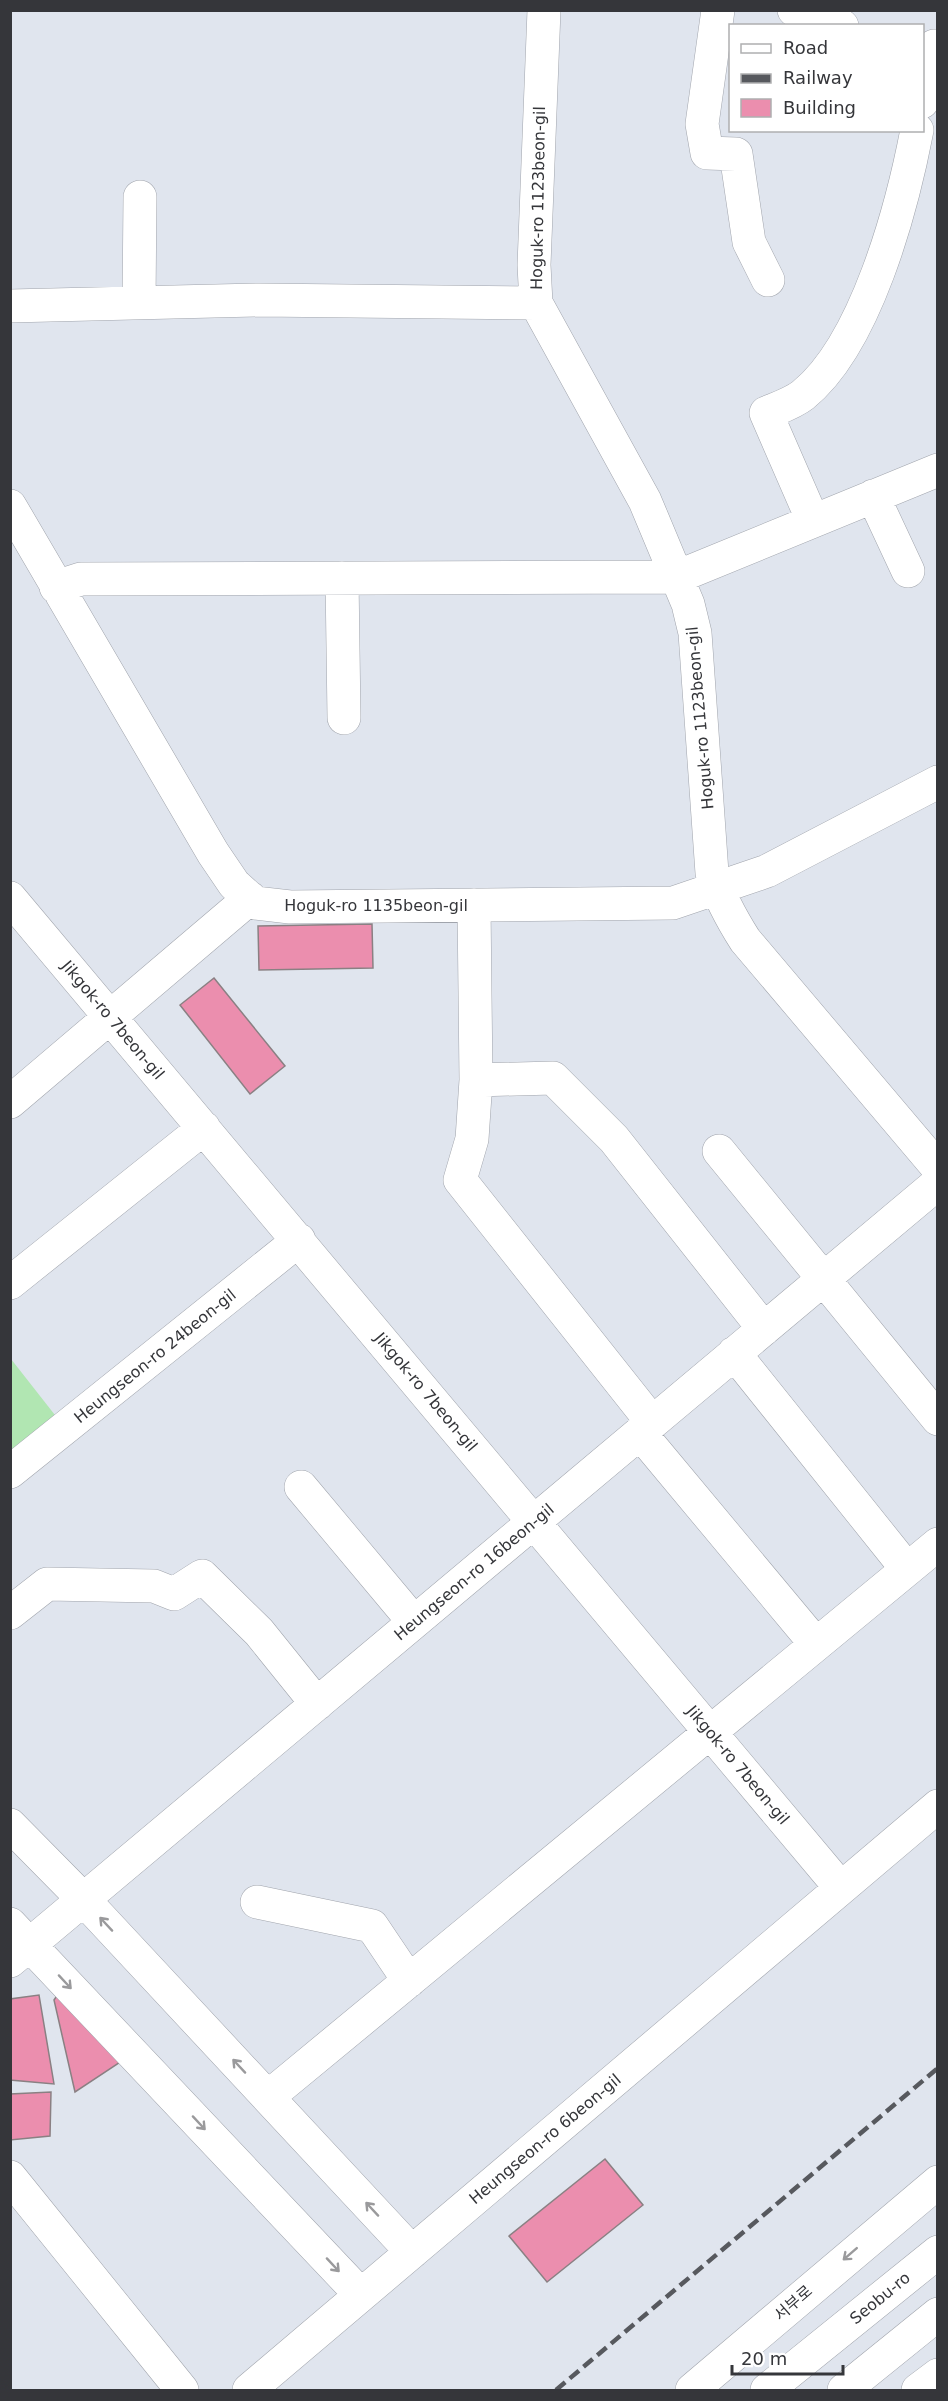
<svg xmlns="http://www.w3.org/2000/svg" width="948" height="2401" font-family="'DejaVu Sans','Noto Sans KR',sans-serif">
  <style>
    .green { fill: #b1e6b2 }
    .building { fill: #eb8eae; stroke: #8a8083; stroke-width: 1.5 }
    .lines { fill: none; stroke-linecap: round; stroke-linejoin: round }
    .minor-casing { stroke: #a0a4ac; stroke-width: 34 }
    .major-casing { stroke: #a0a4ac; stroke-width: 34 }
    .highway-casing { stroke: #a0a4ac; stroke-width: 34 }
    .minor { stroke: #fff; stroke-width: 33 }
    .major { stroke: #fff; stroke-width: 33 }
    .highway { stroke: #fff; stroke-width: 33 }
    .rail { stroke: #57595e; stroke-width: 4.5; stroke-dasharray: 12 6; stroke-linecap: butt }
    .oneway { stroke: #9a9a9c }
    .labels { text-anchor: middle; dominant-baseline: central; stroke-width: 4.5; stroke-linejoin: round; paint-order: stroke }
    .street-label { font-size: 16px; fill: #35363a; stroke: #fff }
  </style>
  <rect width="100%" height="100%" fill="#e0e5ee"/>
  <path class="green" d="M11,1359l51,65 -51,39z"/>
  <path class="building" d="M372,924l1,44 -114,2 -1,-44z
    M214,978l71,88 -35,28 -70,-89z
    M61,1990l67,67 -53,35 -21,-92z
    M39,1995l15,89 -44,-4v-81z
    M51,2092l-1,44 -40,4v-46z
    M605,2159l38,46 -96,77 -38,-46z"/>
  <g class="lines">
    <g class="minor-casing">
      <path id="minor" d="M544,10l-10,255 2,38 109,198 43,103 7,29 17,240c8,25 19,45 33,67l193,228
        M718,10l-16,114 5,29 29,1 13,88 19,38
        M794,10l48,16
        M922,102l12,-56
        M139,303l1,-106
        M10,306l249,-6 277,3
        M873,496l35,75
        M10,506l203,347 21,31 21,19 35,4 383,-4 94,-32 171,-89
        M813,521l-47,-108c12,-5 27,-10 37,-18 63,-51 99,-187 114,-265
        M342,578l2,140
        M56,587l25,-8 596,-2 261,-107
        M10,898l830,989
        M474,905l2,175 -4,59 -12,41 192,242
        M476,1080l77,-2 61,61 150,190
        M10,1102l240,-204
        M719,1151l219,268
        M10,1283l194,-155
        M734,1353l173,216
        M640,1433l175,210
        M10,1472l289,-232
        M301,1487l113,135
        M10,1613l37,-29 107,2 20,8 28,-18 57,56 58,72
        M10,1825l74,75 328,352
        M257,1902l115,24 37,55
        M10,1924l351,371
        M10,1961l928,-778
        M268,2097l670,-553
        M10,2177l172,213
        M249,2390l689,-584"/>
    </g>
    <g class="major-casing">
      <path id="major" d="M692,2390l246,-208
        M918,2390l20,-15"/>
    </g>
    <g class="highway-casing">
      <path id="highway" d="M767,2390l171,-138
        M844,2390l94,-76"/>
    </g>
    <use href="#minor" class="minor"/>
    <use href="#major" class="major"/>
    <use href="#highway" class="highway"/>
    <path class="rail" d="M556,2390l382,-322"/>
  </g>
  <defs><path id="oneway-shaft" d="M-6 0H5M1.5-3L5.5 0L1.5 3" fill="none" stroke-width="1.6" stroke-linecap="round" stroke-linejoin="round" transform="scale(1.5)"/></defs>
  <g class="oneway">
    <use href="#oneway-shaft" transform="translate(106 1924) rotate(-133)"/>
    <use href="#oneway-shaft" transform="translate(65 1982) rotate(47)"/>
    <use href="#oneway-shaft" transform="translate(239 2066) rotate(-133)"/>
    <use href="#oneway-shaft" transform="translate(199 2123) rotate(47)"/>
    <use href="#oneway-shaft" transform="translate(372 2209) rotate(-133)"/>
    <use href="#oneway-shaft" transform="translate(850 2254) rotate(139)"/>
    <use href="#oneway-shaft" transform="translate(333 2265) rotate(47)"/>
  </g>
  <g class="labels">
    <g class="street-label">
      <text transform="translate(538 198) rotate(-89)">Hoguk-ro 1123beon-gil</text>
      <text transform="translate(700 718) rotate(-95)">Hoguk-ro 1123beon-gil</text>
      <text x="376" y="905">Hoguk-ro 1135beon-gil</text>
      <text transform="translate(113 1020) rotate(50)">Jikgok-ro 7beon-gil</text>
      <text transform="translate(155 1356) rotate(-39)">Heungseon-ro 24beon-gil</text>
      <text transform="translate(426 1392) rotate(50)">Jikgok-ro 7beon-gil</text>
      <text transform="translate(474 1572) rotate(-40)">Heungseon-ro 16beon-gil</text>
      <text transform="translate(738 1765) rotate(50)">Jikgok-ro 7beon-gil</text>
      <text transform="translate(545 2139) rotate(-40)">Heungseon-ro 6beon-gil</text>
      <text transform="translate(880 2298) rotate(-39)">Seobu-ro</text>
      <text transform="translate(793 2303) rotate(-41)">서부로</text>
    </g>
  </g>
  <rect width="948" height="2401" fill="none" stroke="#35363a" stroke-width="24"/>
  <rect x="729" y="24" width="195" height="108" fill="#ffffff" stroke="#aeafb0" stroke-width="1.5"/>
  <rect x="741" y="44" width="30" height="9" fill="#ffffff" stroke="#aeafb0" stroke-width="1.5"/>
  <text x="783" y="54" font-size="18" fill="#35363a">Road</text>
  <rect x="741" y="74" width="30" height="9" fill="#57595e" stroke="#aeafb0" stroke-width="1.5"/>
  <text x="783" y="84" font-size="18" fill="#35363a">Railway</text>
  <rect x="741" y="99" width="30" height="18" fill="#eb8eae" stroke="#aeafb0" stroke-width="1.5"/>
  <text x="783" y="114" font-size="18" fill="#35363a">Building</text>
  <path d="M732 2365v9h111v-9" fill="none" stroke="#35363a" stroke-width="3"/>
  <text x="741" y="2365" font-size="18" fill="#35363a" stroke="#ffffff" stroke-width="4.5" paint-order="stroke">20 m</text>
</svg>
